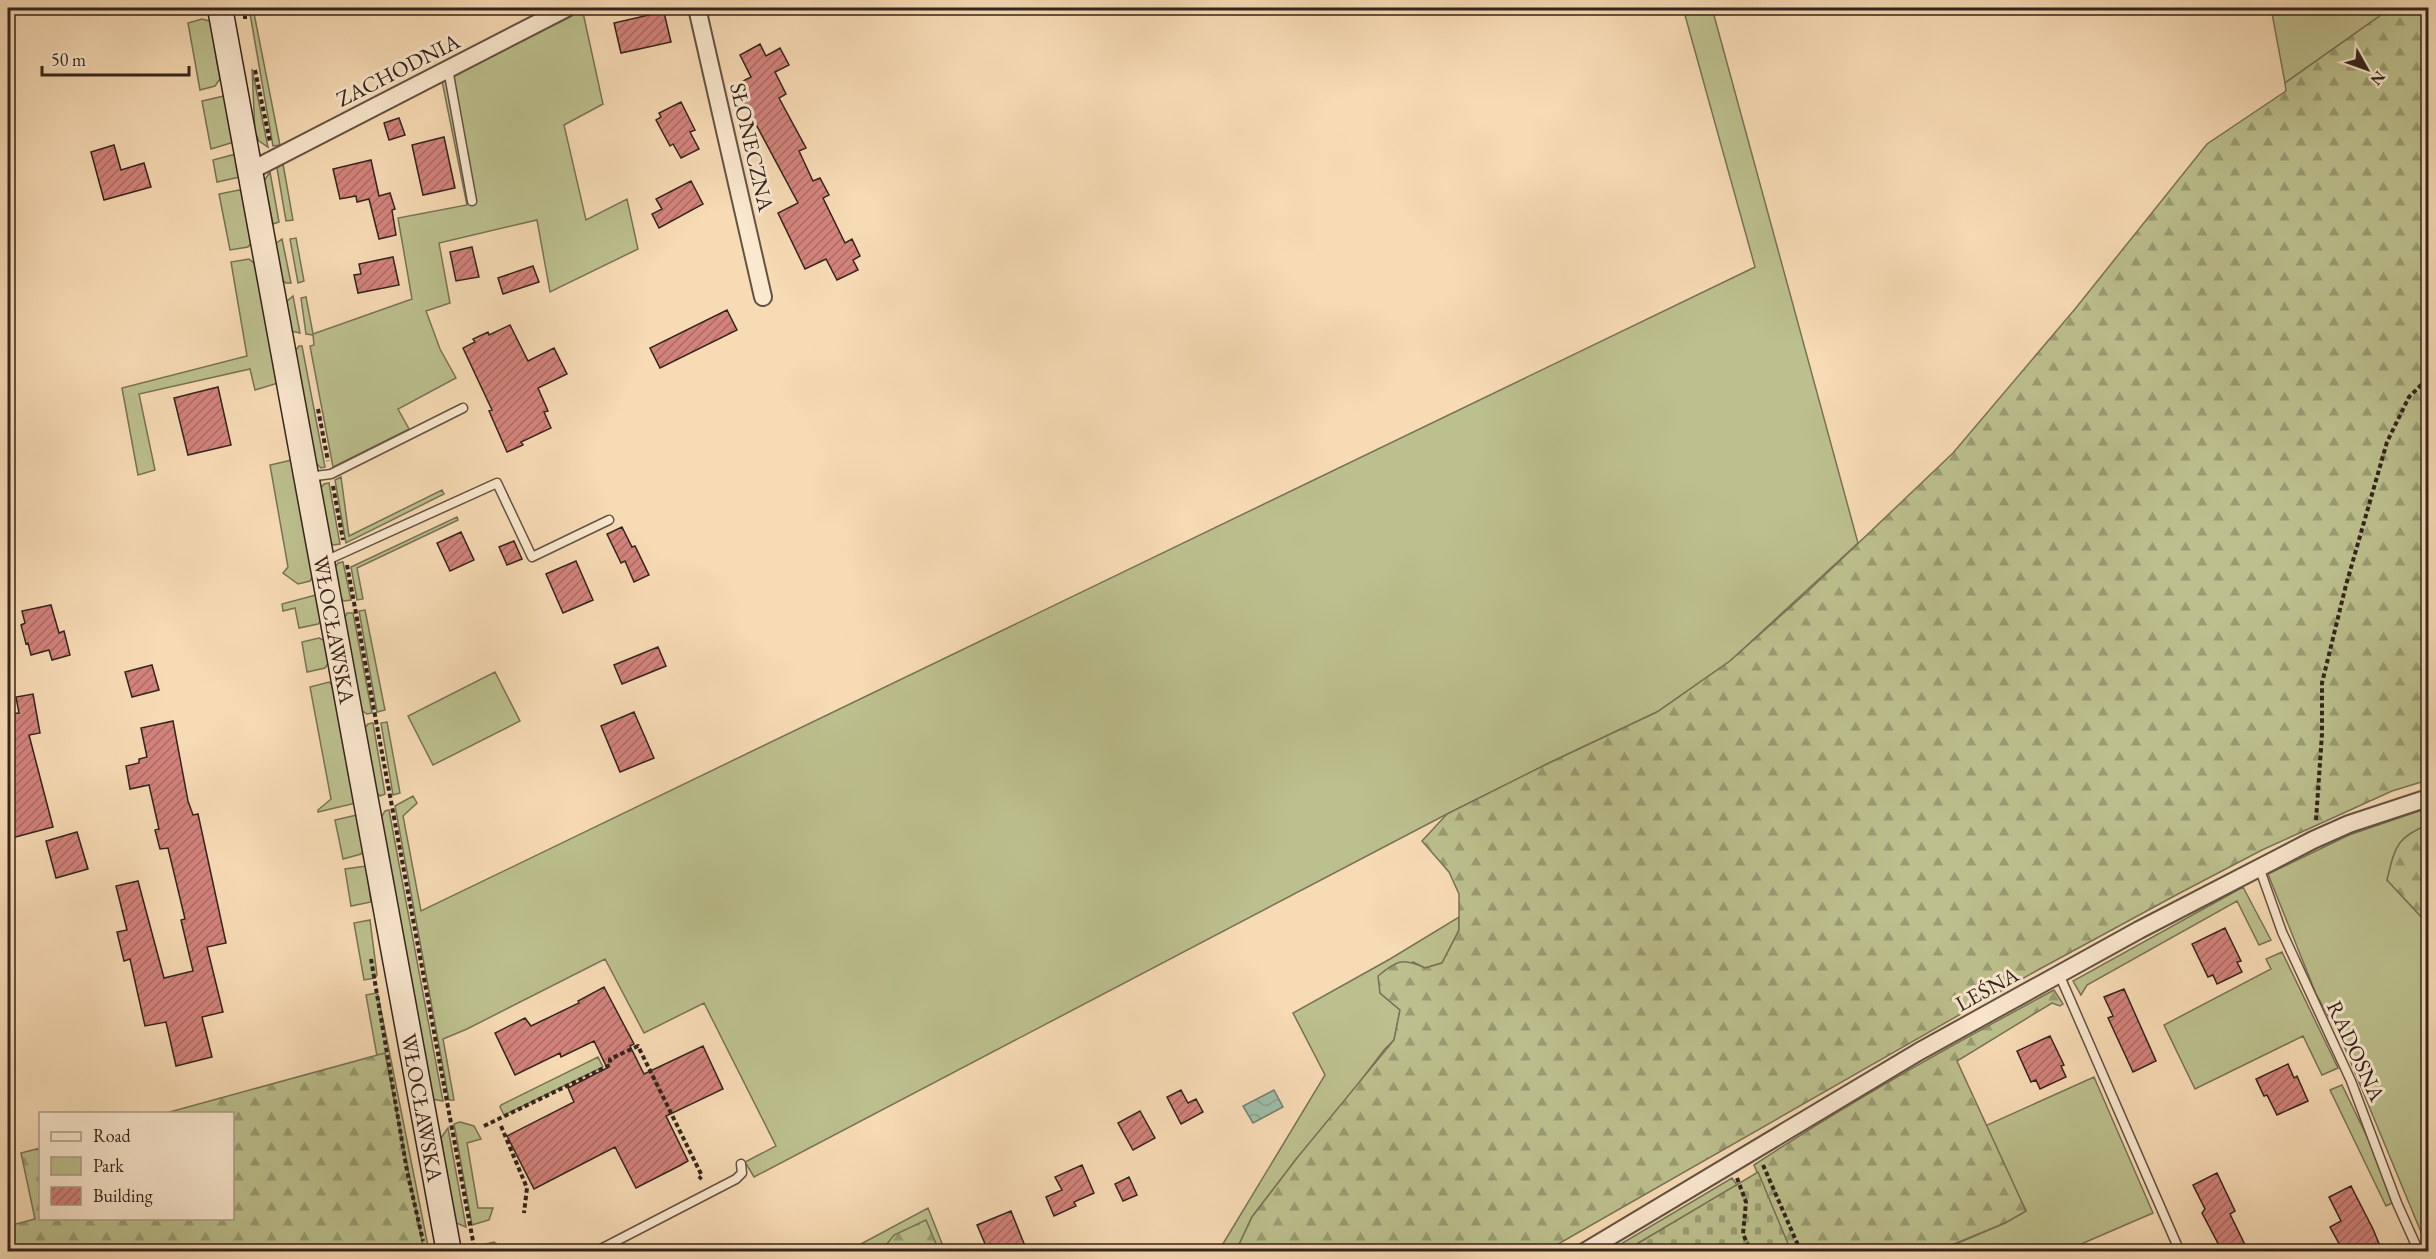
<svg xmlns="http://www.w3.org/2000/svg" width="2436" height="1259" font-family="'EB Garamond',serif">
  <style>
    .green { fill: #bcc08e; stroke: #787256; stroke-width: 1.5 }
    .forest { fill: url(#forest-firs); stroke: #787256; stroke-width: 1.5 }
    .cemetery { fill: url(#cemetery-stones); stroke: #787256; stroke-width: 1.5 }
    .water { fill: url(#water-waves); stroke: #737f70; stroke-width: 1.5 }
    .building { fill: url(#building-hatch); stroke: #33241d; stroke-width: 1.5 }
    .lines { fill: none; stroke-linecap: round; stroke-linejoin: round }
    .service-casing { stroke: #645243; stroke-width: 11 }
    .minor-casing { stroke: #645243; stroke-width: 20 }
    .secondary-casing { stroke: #33241d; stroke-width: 27 }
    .path { stroke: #33241d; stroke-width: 4; stroke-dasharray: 4.5 3; stroke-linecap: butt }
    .service { stroke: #fae8cf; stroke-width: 8 }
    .minor { stroke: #fae8cf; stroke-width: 16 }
    .secondary { stroke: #fae8cf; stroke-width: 24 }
    .labels { text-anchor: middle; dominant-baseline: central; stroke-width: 6; stroke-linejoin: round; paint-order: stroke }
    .street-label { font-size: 22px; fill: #33241d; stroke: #fae8cf }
  </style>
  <defs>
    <pattern id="forest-firs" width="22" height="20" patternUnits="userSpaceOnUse" patternTransform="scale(1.5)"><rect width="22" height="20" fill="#bcc08e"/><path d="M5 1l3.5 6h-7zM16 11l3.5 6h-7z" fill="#999c73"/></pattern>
    <pattern id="cemetery-stones" width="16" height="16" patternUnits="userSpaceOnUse" patternTransform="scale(1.5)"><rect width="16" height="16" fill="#bcc08e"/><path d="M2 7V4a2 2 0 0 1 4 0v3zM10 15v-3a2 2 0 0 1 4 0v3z" fill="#999c73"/></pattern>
    <pattern id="water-waves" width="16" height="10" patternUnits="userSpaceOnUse" patternTransform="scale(1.5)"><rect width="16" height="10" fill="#9ebca8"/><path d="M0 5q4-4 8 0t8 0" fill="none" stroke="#89a190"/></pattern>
    <pattern id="building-hatch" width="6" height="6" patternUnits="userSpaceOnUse" patternTransform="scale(1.5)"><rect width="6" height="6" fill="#d3837c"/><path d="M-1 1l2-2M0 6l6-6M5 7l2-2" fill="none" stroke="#ac6b65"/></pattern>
  </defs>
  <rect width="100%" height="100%" fill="#f7dbb5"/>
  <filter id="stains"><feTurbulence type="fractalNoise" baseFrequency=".00333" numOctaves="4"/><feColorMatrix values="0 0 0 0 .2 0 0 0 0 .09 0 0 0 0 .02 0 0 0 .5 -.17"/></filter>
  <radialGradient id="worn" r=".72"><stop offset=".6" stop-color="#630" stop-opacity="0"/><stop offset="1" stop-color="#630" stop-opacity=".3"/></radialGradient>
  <path class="green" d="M249,8h4l27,137 -7,1z
    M582,8l21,96 -39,21 22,95 41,-21 11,50 -88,43 -13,-72 -98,23 11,60 -24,8 14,38 16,29 -58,31 11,20 -76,38 -23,-121 4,-1 -1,-10 -7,-1 -5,-36 5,-1 7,37 99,-35 -14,-81 69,-13 -25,-124z
    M1683,8h29l146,535 -128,118 -73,51 -108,51 -102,51 -693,363 -9,-15 31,-16 -72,-143 -60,30 -39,-74 -138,70 -24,10 11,61h-5l-54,-294 18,-10 4,7 -14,13 18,95 1334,-644z
    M2271,8h120l-106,75z
    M202,19l8,2 10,58 -5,7 -15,4 -12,-67z
    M252,69l16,78 -9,-6 -4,-9z
    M224,96l10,46 -23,7 -9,-48z
    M236,154l4,23 -23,5 -4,-22z
    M283,164l10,56 -7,1 -9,-53z
    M270,172l9,50 -6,2 -9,-43z
    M239,190l4,3 9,49 -4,5 -18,3 -11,-56z
    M296,238l8,43 -6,2 -8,-44z
    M282,239l9,44h-5l-5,-4 -6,-35z
    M249,259l6,5 23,119 -23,7 -5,-21 -111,25 16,76 -17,5 -16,-87 125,-32 -16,-94z
    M293,296l7,37 -9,-2 -5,-29z
    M299,346h3l23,121 -4,1 -5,-5 -21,-112z
    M292,460l21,116 -3,5 -12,3 -15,-11 5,-6 -18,-102z
    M341,477l8,59 93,-46 2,4 -98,49 -11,-63z
    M329,483l11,61 -7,1 -4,-5 -9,-51 4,-5z
    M457,517l1,3 -101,48 6,31 -6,1 -6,-33z
    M343,562l8,38 -7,1 -5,-4 -5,-28 4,-6z
    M316,595l5,26 -3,3 -19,4 -4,-20 -12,3 -1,-7z
    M365,610l20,100 -8,2 -18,-101z
    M347,613h6l19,100 -5,1 -6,-4 -17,-91z
    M319,638l6,3 4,21 -4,6 -18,4 -5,-30z
    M495,672l25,49 -87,44 -25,-49z
    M329,682l3,3 24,118 -38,9v-2l13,-11 -21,-112z
    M387,722l13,71 -7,2 -12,-72z
    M373,723l12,71 -5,2 -4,-4 -12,-63 4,-5z
    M2428,808v17c-32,12 -33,23 -41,55l41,44v325l-86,-208 -26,-47 -48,-120 81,-39z
    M389,810l54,291 -11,-2 -51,-281 4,-7z
    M357,815l7,35 -3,4 -18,5 -8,-39z
    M366,866l5,36 -20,4 -6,-37z
    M2243,887l28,53 -12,5 -22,-44 -150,84 -6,10 -8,-14z
    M1459,917v13l-17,33 -17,5 -12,-6 -33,31 20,17 -6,30 -10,10 -48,63 -39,45 -45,59 -16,34 -18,1 107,-177 -32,-62 97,-54z
    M370,920l7,55 -2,3 -11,2 -10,-57z
    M2282,952l56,116 -16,7 -19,-39 -108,53 -31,-64 107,-56 -5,-10z
    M376,993l2,2 51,256h-5l-39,-197 -8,2 -11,-61z
    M598,1057l5,10 -99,48 -4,-8 1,-2z
    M2094,1077l59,136 -88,38 -128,1 68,-29 21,-12 -41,-85z
    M2342,1085l32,66 18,52 -6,3 -56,-116z
    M460,1122l14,4 7,13 -14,4 11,65h15l-4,12 -17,5 -18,-101z
    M448,1128l18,99 -10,-4 -2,-4 -13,-81z
    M1732,1178l5,7 -112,66h-16z
    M928,1208l17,43 -99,1z
    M494,1242l4,3 1,4 -21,2 -1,-5z"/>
  <path class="forest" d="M2391,8h37v772l-36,11 -130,59 -84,44 -142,77 -490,280h-310l16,-34 45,-59 97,-118 6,-30 -20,-17 -2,-17c18,-15 24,-19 47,-8l17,-5 17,-33v-36l-10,-22 -27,-31 25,-27 102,-51 108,-51 73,-51 77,-69 146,-139 122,-144 132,-165 79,-53 -1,-8z
    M2428,825v99l-41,-44c8,-32 9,-43 41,-55z
    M2054,990l9,14 -3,2 -8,-3 -95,58 69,150 -21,12 -68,28h-146l-37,-86c97,-64 198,-120 300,-175z
    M385,1053l39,198h-416v-25l27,-7 -14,-66 19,-5v70h192v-104l-66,-1z
    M926,1220l13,31 -57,-1 12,-15z"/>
  <path class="cemetery" d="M1758,1172l33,79h-166z"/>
  <path class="water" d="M1274,1090l9,17 -30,16 -10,-17z"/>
  <path class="building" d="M647,8h16l8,34 -50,11 -7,-30 35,-8z
    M760,44l6,12 14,-8 9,17 -14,7 11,22 -7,4 27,50 -7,3 14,30 7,-3 9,17 -6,3 22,45 7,-4 8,17 -7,4 5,10 -21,10 -11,-21 -21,10 -27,-56 20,-10 -63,-118 16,-8 -11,-22z
    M681,102l14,28 -5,2 9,17 -18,9 -8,-14 -3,2 -14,-26 5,-3 -2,-4z
    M399,118l6,17 -16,5 -5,-17z
    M444,137l11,51 -32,7 -11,-50z
    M114,145l7,25 23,-7 7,24 -47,13 -13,-48z
    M371,160l8,36 11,-3 5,16 -3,1 4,25 -17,4 -10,-40 -12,3 -1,-6 -16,3 -7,-30z
    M691,181l12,23 -44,24 -7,-14 10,-5 -6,-10z
    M472,247l7,30 -23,4 -6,-29z
    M393,257l6,28 -41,8 -4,-18 7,-1 -2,-10z
    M533,266l6,16 -36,12 -5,-16z
    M727,310l10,20 -77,38 -10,-20z
    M510,325l18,36 26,-13 13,26 -29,14 10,23 -4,1 7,16 -30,14 2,3 -16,7 -18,-41 3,-1 -29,-62 12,-6 -2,-3 15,-7 1,3z
    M218,387l13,58 -43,10 -14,-57z
    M622,527l10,20 3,-1 14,29 -15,7 -9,-21 -4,2 -14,-29z
    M461,532l13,28 -24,11 -13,-28z
    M514,541l8,18 -15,6 -8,-18z
    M576,561l17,39 -30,13 -17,-39z
    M51,605l8,28 5,-2 6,24 -18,5 -3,-10 -18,5 -3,-12 -2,1 -5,-19 4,-2 -3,-12z
    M658,647l8,19 -44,18 -8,-19z
    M152,665l7,25 -27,7 -7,-25z
    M33,694l7,39 -11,2 24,92 -45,12v-125l11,-1 -3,-16z
    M634,712l20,46 -34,14 -19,-46z
    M173,721l15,80 5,14 5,-1 28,129 -19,4 16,65 -21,5 10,40 -36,9 -10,-44 -21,4 -15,-67 -6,2 -7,-29 10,-2 -11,-44 22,-5 26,97 29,-7 -12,-51 4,-1 -17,-71 -8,1 -5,-19 4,-1 -10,-44 -19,4 -4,-23 13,-3v-4l8,-2 -6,-29z
    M77,832l11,37 -32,9 -10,-37z
    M2225,928l16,33 -4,1 5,10 -25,12 -4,-9 -5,2 -16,-33z
    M604,987l30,57 -4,2 14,28 59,-28 20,43 -57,27 22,45 -7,4 -45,23 -21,-41 -81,42 -27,-53 67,-34 -6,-14 39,-20 -13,-27 -33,16 -1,-4 -45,22 -20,-42 30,-15 6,8 48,-23 -1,-2z
    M2124,989l32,72 -23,11 -25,-54 5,-2 -9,-19z
    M2050,1036l14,29 -3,1 5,11 -26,12 -4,-9 -5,2 -14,-31z
    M2288,1064l6,14 3,-2 11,25 -31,14 -10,-20 -3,1 -8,-17z
    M1181,1090l7,13 8,-4 7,13 -22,12 -14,-27z
    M1140,1111l15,27 -22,12 -15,-27z
    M1082,1165l12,28 -20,9 2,4 -22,10 -8,-19 16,-7 -7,-13z
    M2217,1173l18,38 -5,3 18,37h-26l-20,-38 3,-4 -12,-24z
    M1129,1177l8,18 -14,6 -8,-17z
    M2351,1186l22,43 9,22h-39l-13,-24 11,-6 -12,-24z
    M1011,1211l16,40h-33l-3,-7 -5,2 -9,-21z"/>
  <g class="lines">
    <g class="service-casing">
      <path id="service" d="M448,69l24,132
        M308,477l23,-3 132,-66
        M325,561l172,-78 35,74 77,-37
        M2259,867l23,65 69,149 46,122 22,49
        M2059,974l121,278
        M595,1252l141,-73 6,-6 -1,-9"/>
    </g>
    <g class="minor-casing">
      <path id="minor" d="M697,8l66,289
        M250,171l317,-163
        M1584,1252l336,-201 219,-121 174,-90 36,-16 79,-26"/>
    </g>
    <g class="secondary-casing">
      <g id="secondary">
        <path id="s1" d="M220,8l229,1244"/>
      </g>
    </g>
    <path class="path" d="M245,8v11
      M255,70l15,72
      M318,409l10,52
      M333,486l10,54
      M347,565l128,687
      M2316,820l6,-86v-51l24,-98 41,-143 22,-45 19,-19
      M371,959l36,212 16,70
      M484,1126l126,-61v-6l28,-13 64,130 -3,3
      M501,1126l26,62 -3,25
      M1763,1165l38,87
      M1737,1178l9,24 -3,32 8,18"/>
    <use href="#service" class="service"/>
    <use href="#minor" class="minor"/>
    <use href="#secondary" class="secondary"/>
  </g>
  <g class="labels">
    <g class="street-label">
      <text transform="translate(398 70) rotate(-27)">ZACHODNIA</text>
      <text transform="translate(752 147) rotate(77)">SŁONECZNA</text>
      <text stroke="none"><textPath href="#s1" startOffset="632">WŁOCŁAWSKA</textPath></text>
      <text transform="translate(1987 989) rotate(-29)">LEŚNA</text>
      <text transform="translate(2356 1051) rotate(65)">RADOSNA</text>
      <text stroke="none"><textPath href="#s1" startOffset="1118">WŁOCŁAWSKA</textPath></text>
    </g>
  </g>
  <rect width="2436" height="1259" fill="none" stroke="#f7dbb5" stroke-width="30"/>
  <rect x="9" y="9" width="2418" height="1241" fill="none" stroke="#33241d" stroke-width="3"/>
  <rect x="15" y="15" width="2406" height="1229" fill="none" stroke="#33241d" stroke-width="1.5"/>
  <rect x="39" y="1112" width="195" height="108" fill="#fae8cf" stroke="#aa9a88" stroke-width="1.5"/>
  <rect x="51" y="1132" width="30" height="9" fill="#fae8cf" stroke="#aa9a88" stroke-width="1.5"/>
  <text x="93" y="1142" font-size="18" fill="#33241d">Road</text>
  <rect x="51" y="1157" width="30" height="18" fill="#bcc08e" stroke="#aa9a88" stroke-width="1.5"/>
  <text x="93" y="1172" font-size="18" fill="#33241d">Park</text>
  <rect x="51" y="1187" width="30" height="18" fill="url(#building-hatch)" stroke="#aa9a88" stroke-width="1.5"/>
  <text x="93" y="1202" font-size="18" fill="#33241d">Building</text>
  <g transform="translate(2367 69) rotate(130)" stroke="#fae8cf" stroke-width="4.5" paint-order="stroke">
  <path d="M0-4.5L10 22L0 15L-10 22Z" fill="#33241d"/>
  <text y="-9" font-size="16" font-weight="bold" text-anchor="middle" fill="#33241d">N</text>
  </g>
  <path d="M42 66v9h147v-9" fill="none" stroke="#33241d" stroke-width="3"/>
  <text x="51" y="66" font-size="18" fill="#33241d" stroke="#fae8cf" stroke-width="4.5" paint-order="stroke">50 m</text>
  <rect width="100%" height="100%" filter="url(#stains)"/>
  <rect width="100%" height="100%" fill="url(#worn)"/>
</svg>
